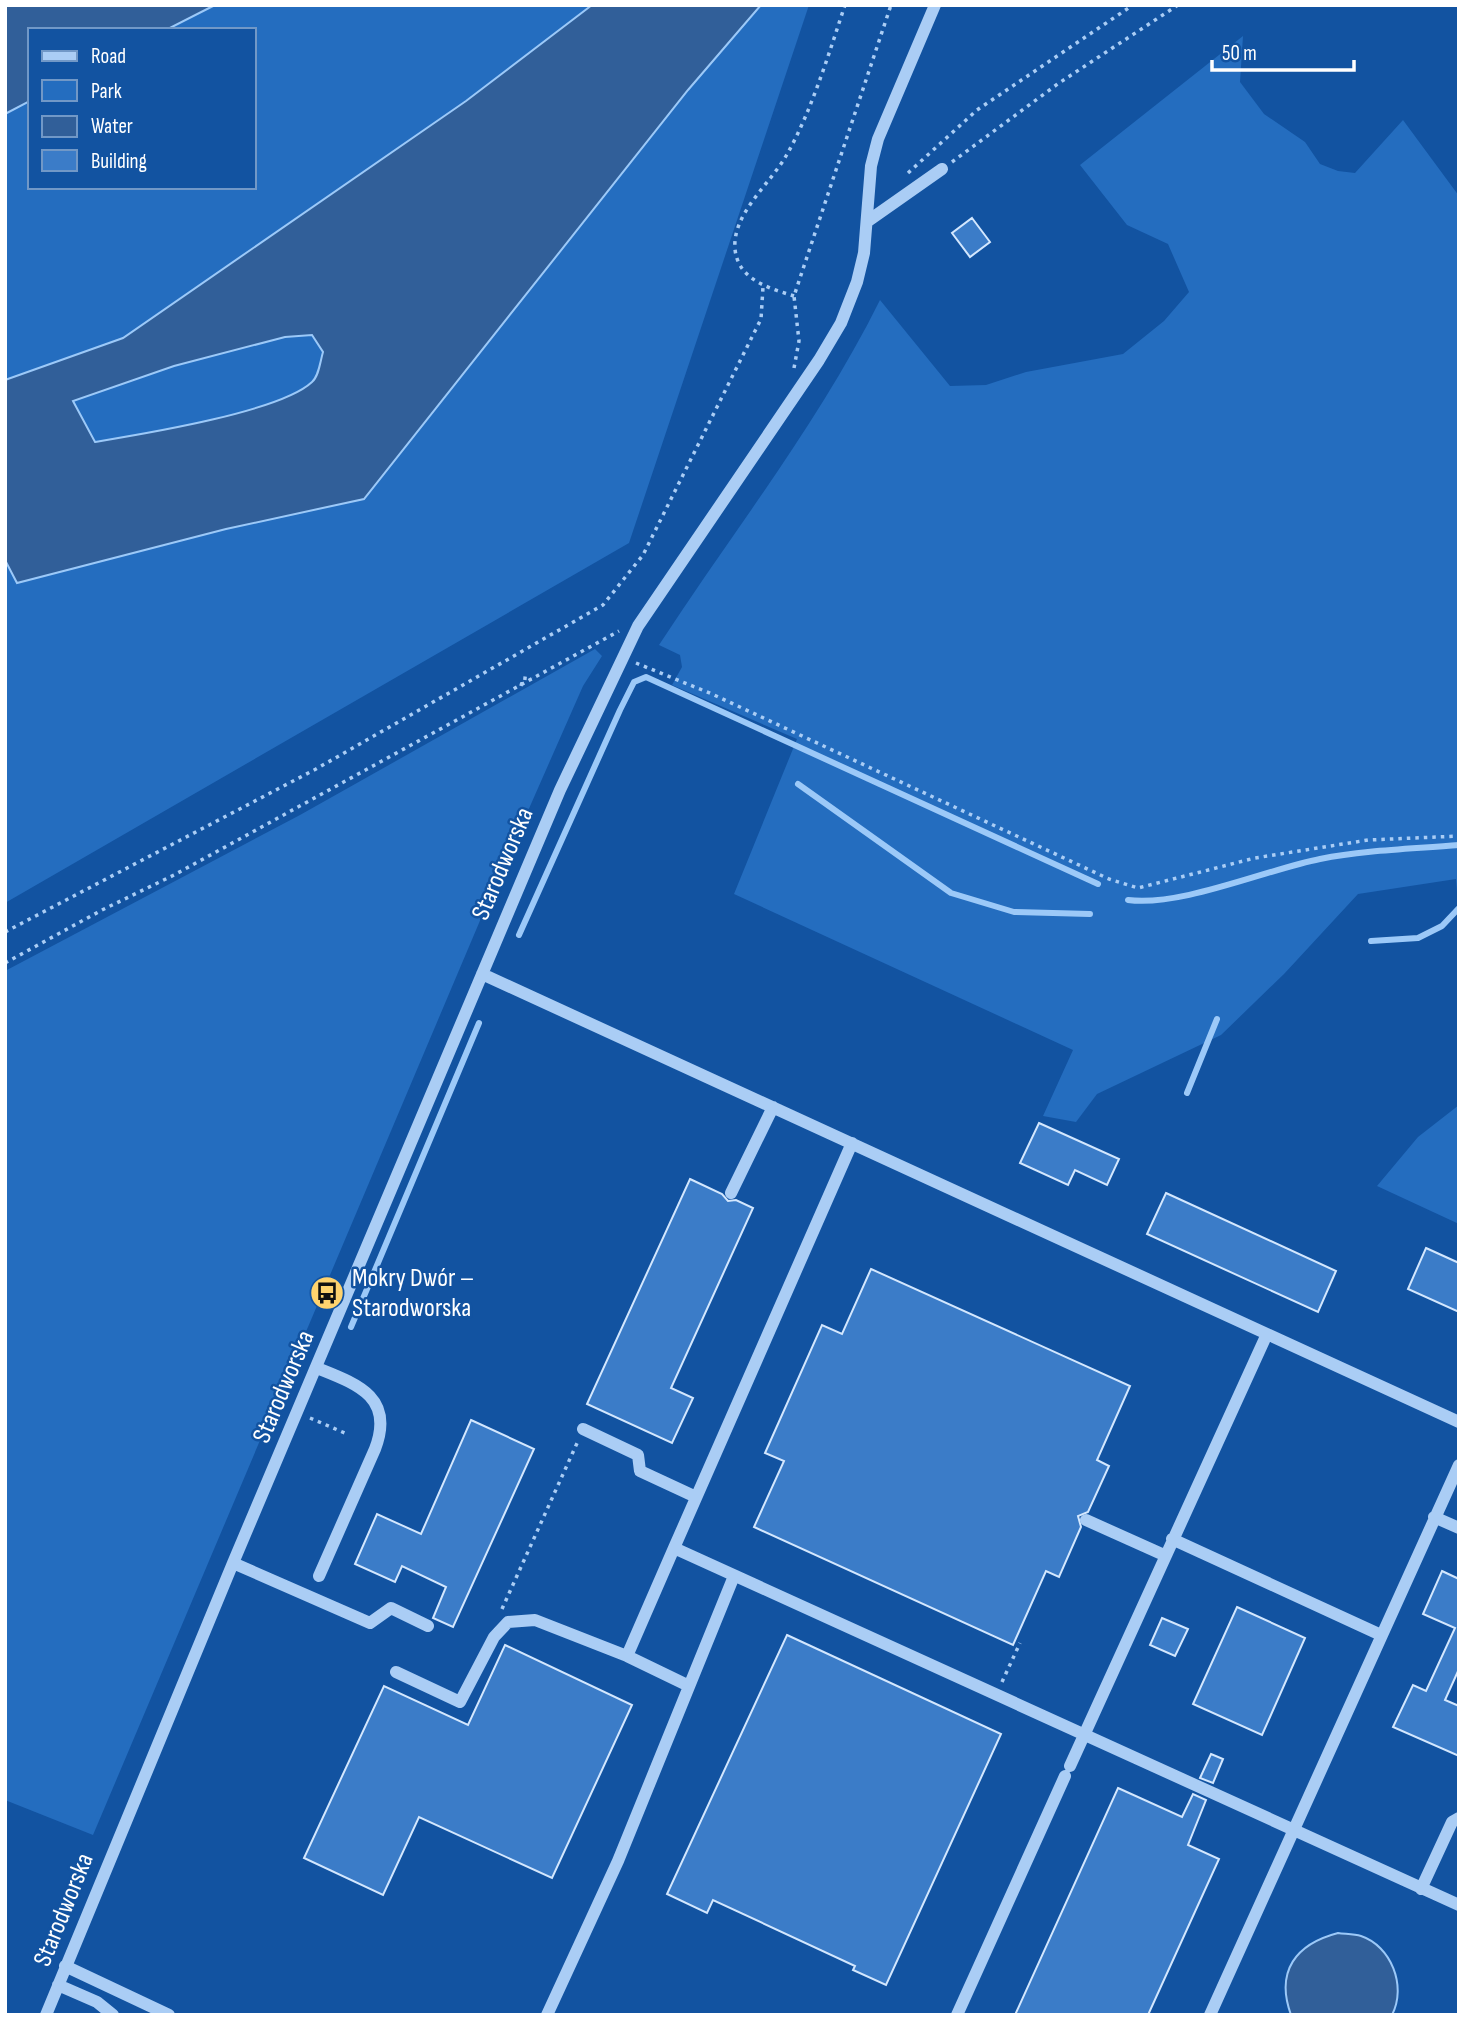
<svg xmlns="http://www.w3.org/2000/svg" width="1464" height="2020" font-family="'Sofia Sans Condensed',sans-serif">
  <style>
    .green { fill: #246dbf; fill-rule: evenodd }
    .water { fill: #315f99; stroke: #9cc9f8; stroke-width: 2; fill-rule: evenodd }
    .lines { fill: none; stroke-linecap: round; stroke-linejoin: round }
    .stream { stroke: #9cc9f8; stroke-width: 6 }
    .building { fill: #3b7cc8; stroke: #d3e7fe; stroke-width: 2 }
    .path { stroke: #aacdf5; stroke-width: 3.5; stroke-dasharray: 3.5 5; stroke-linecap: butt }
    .minor { stroke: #aacdf5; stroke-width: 12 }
    .labels { text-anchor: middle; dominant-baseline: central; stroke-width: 5; stroke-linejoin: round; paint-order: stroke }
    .street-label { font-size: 26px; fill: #fff; stroke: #1253a1 }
    .poi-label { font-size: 26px; fill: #fff; stroke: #1253a1; text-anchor: start }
  </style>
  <rect width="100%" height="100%" fill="#1253a1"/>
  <path class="green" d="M5,5h804l-180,538 -624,360zM30,30h224v157h-224z
    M1243,36l-3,46 24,32 41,28 15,22 18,7 17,2 48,-53 56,76v722l-3,-39 -98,15 -74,80 -63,61 -124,59 -21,28 -33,-6 30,-66 -339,-156 63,-155 -125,-54 10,-18 -2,-12 -21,-10c75,-115 160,-222 221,-345l70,86 36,-1 40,-13 97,-18 41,-33 25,-29 -21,-48 -41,-19 -47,-60z
    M595,649l7,7 -19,30 -93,211 -397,938 -88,-35v-829l295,-156z
    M1459,1105v119l-82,-38 41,-49z"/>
  <path class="water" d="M5,5h210l-49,25h-136v71l-25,13z
    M592,5h169l-73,85 -324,409 -138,30 -209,54 -12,-23v-180l118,-42 343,-237zM312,335l11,17c-3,10 -4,24 -11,30 -32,30 -169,52 -217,60l-22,-41 101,-35 111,-29z
    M1338,1933c7,1 16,1 23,3 30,10 46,50 31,79h-101c-16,-44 5,-71 47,-82z"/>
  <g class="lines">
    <path class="stream" d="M798,784l153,109 63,19 76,2
      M1128,900c53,7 137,-30 192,-41 46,-9 93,-10 139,-14
      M519,935l101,-225 14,-28 12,-5 452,207
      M1371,941l47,-3 24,-12 17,-18
      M1187,1093l30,-74
      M351,1327l128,-304"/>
  </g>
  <path class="building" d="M972,218l18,24 -20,15 -18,-24z
    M1039,1123l80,36 -12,26 -32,-15 -7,15 -48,-22z
    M690,1179l32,15 6,7 8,-1 17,8 -82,180 22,10 -21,45 -85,-39z
    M1166,1193l170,78 -18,41 -171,-78z
    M1426,1248l33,15v49l-51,-23z
    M871,1269l259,117 -33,74 12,6 -21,46 -10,4 3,11 -22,50 -13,-6 -33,74 -259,-118 30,-66 -19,-8 57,-128 20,9z
    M471,1420l63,29 -81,178 -20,-9 13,-31 -44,-21 -7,16 -40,-18 22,-50 44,20z
    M1442,1571l17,8v90l-14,31 14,6v50l-66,-29 20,-42 13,6 29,-63 -32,-14z
    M1237,1607l68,31 -43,97 -69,-31z
    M1162,1618l26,11 -13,27 -25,-11z
    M787,1635l214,99 -115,251 -33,-15 2,-4 -142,-66 -6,13 -40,-19z
    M505,1645l127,60 -80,173 -133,-61 -36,78 -79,-37 80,-172 84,39z
    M1211,1754l12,5 -10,24 -13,-5z
    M1118,1788l64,29 11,-23 13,6 -18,45 31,14 -71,156h-133z"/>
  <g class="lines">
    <path class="path" d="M952,162l107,-79 119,-78
      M908,173l69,-63 156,-105
      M794,296c-25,-8 -56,-16 -59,-47 -3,-35 35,-65 51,-93 25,-43 43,-103 59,-151
      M794,368l5,-27 -5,-45 97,-291
      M636,663l76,31 397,185 29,9 117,-30 113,-18 91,-4
      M521,686l2,-8 9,1
      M5,932l311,-163 287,-164 40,-50 118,-236 2,-32
      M5,963l97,-53 72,-35 445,-244
      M310,1418l37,16
      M502,1609l76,-168
      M1002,1682l18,-39"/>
    <path class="minor" d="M868,221l74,-52
      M482,974l977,448
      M852,1143l-178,405 785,357
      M731,1193l42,-86
      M317,1368c40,16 78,29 58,81l-56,127
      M583,1429l55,26 2,16 56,26
      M1434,1517l25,11
      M1086,1520l78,35
      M1172,1539l209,96
      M233,1563l137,60 21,-15 37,18
      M627,1656l47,-108
      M396,1672l64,30 34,-65 14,-15 27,-2 92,36 60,29
      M1070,1766l197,-432
      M1421,1889l31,-67 7,-4
      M65,1966l104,49
      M58,1985l39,17 16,13
      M46,2015l187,-452 327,-773 78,-164 181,-266 22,-37 16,-41 7,-29 7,-87 7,-27 57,-134
      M547,2015l71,-154 116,-285
      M957,2015l108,-239
      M1210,2015l249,-550"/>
  </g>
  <defs>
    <g id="bus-disc" transform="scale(1.75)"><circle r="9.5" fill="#ffd36e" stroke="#1253a1"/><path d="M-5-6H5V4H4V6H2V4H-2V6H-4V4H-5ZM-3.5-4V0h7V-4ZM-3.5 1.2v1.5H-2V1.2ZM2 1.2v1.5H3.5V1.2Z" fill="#111"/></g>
  </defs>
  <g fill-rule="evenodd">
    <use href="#bus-disc" x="327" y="1293"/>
  </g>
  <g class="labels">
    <g class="street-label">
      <text transform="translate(503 864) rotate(-67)">Starodworska</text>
      <text transform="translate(284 1387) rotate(-67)">Starodworska</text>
      <text transform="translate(64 1910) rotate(-68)">Starodworska</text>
    </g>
    <g class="poi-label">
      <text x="352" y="1278">Mokry Dwór –<tspan x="352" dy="30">Starodworska</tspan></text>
    </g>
  </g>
  <rect width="1464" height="2020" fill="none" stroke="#ffffff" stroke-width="14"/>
  <rect x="28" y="28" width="228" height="161" fill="#1253a1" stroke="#7198c7" stroke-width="2"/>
  <rect x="42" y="51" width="35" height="10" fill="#aacdf5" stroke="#7198c7" stroke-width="2"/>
  <text x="91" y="63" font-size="21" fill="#ffffff">Road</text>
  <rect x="42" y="80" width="35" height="21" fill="#246dbf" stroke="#7198c7" stroke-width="2"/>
  <text x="91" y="98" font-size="21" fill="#ffffff">Park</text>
  <rect x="42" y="116" width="35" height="21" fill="#315f99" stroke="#7198c7" stroke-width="2"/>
  <text x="91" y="133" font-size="21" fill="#ffffff">Water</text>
  <rect x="42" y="150" width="35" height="21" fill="#3b7cc8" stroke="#7198c7" stroke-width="2"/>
  <text x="91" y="168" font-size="21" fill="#ffffff">Building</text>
  <path d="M1212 60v10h142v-10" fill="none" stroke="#ffffff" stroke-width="3.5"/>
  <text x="1222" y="60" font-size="21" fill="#ffffff" stroke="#1253a1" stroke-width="5" paint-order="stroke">50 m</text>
</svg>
